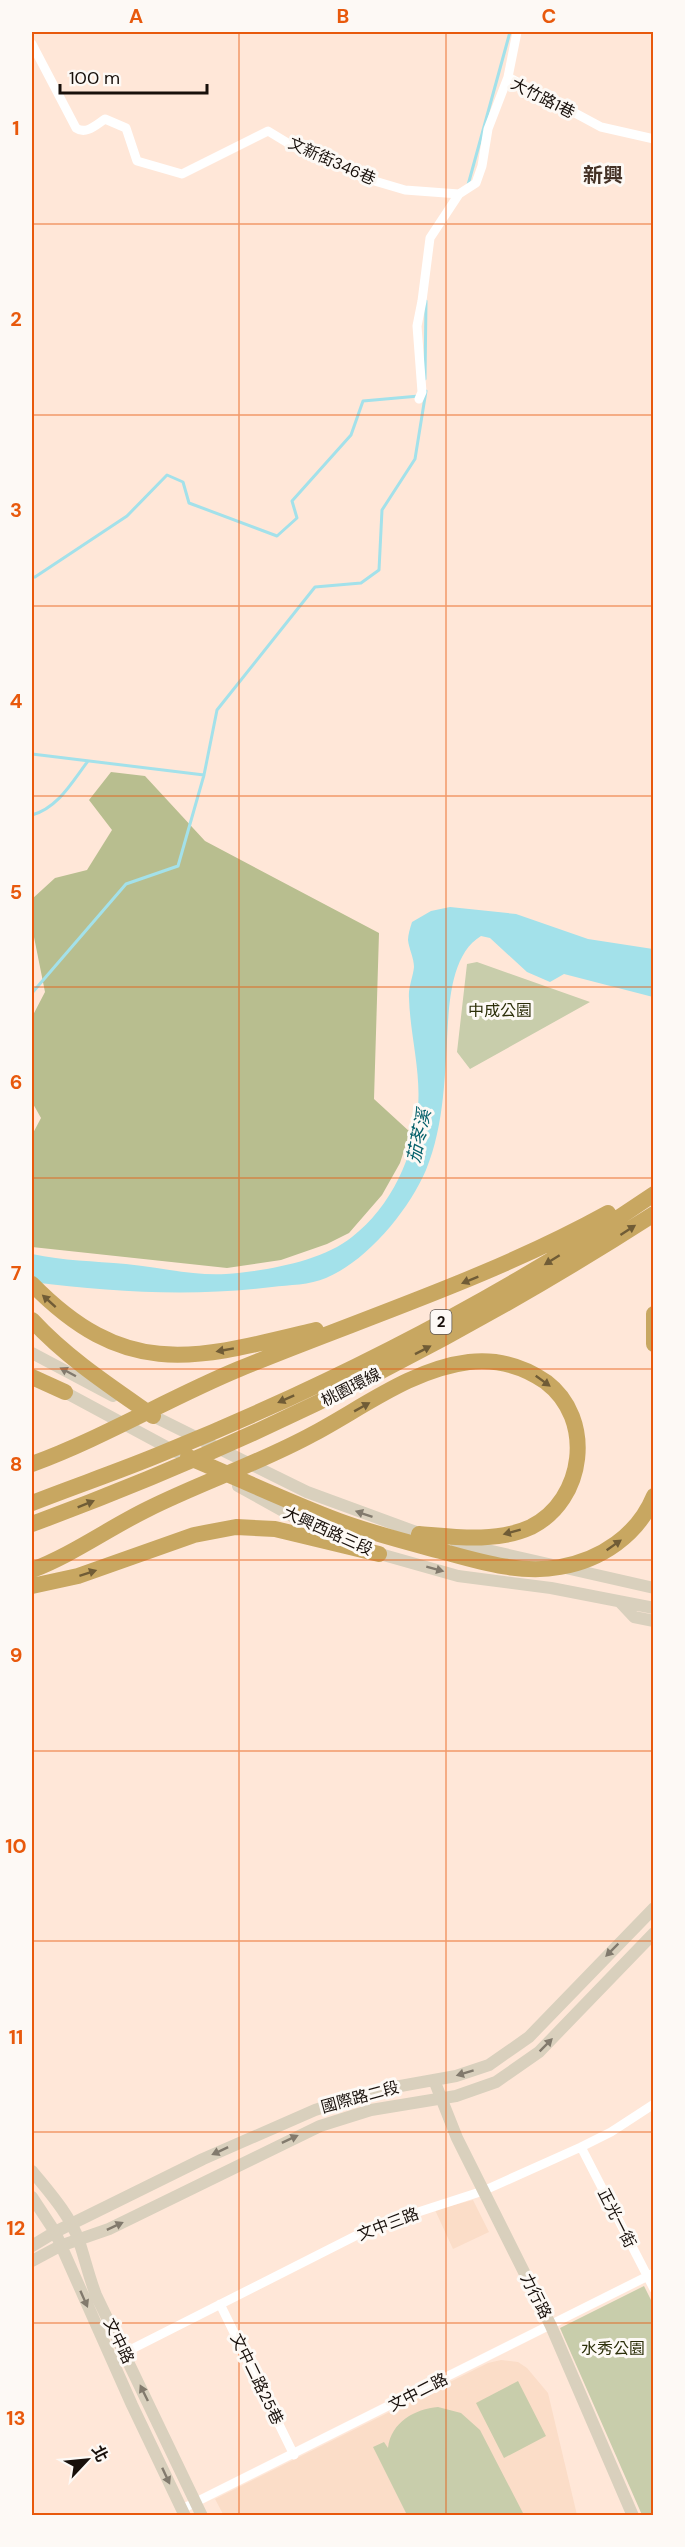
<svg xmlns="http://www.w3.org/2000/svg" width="685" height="2547" font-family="'DM Sans','Noto Sans TC',sans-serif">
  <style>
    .built { fill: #fbddc8 }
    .green { fill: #c8cdab }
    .forest { fill: #b8be8f }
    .water { fill: #a3e1ea }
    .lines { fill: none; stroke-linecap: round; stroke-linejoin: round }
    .stream { stroke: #a3e1ea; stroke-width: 3 }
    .street { stroke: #fff; stroke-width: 9 }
    .secondary { stroke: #d9d0bd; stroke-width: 12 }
    .highway { stroke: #c8a761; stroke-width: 16 }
    .oneway { fill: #705c36 }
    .oneway2 { fill: #827a6d }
    .grid { fill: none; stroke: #e8590c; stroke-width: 1.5; stroke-opacity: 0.55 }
    .labels { text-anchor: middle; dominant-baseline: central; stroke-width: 6; stroke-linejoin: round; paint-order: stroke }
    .shield { fill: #fdf9f5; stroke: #5d5651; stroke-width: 1.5 }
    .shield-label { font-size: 15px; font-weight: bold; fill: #18100b }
    .street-label { font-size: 16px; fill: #18100b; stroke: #fdf9f5 }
    .park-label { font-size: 16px; fill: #2c2f09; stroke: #fdf9f5 }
    .water-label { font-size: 18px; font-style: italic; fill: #05606a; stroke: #fdf9f5 }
    .quarter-label { font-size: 20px; font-weight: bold; fill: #443226; stroke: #fdf9f5 }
    .neatline { fill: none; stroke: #e8590c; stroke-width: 2 }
    .grid-label { font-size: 20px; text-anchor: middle; font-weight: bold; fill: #e8590c }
  </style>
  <rect width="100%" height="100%" fill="#ffe7d8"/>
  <path class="built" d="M473,2200l16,32 -36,17 -18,-39z
    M501,2360l17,2 9,6 21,25 29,122 -353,1 -9,-17 273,-136z"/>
  <path class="green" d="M477,962l113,40 -120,67 -13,-17 10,-88z
    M644,2286l10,20 -1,209h-11l-82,-187z
    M518,2381l28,55 -42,22 -28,-55z
    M438,2407l23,6 19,17 44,85h-117l-34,-68 11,-5 4,6c3,-26 27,-39 50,-41z"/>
  <path class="forest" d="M111,772l34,4 60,65 174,92 -5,166 36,33 -10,31 -18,32 -33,38 -22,11 -46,16 -54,8 -195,-21v-112l9,-17 -9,-16v-85l13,-25 -13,-65v-28l23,-21 32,-8 25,-40 -23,-30z"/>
  <path class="water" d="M450,907l66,7 72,25 65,10v48l-89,-23 -14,8 -23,-10 -37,-34 -9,-2c-27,16 -31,58 -33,86 -3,49 -3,102 -22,148 -17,40 -59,91 -100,108 -16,7 -37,7 -54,9 -81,10 -160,5 -240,-5v-28c32,7 61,7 94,10 33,3 67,12 100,10 38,-3 95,-12 126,-37 39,-30 63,-82 66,-130 3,-36 -8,-73 -9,-109 -1,-10 4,-21 5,-31 0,-9 -5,-18 -6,-27 0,-5 2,-12 4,-18l19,-11z"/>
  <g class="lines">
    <path class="stream" d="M468,185l42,-153
      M425,379l1,-78
      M32,577h3l92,-61 40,-41 16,7 6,21 88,33 20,-18 -5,-17 59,-66 12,-34 56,-5
      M32,754l172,21 13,-65 98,-123 46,-4 18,-13 3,-60 33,-51 11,-68
      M32,815c26,-7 40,-33 56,-54
      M32,993l94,-109 52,-18 26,-91"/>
    <path class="street" d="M32,44l44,84c10,7 20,-3 29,-9l21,9 11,33 45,13 86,-43 28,17 47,15 18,14 44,13 54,4 17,-11 6,-17 6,-37 20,-52 9,-45
      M508,77l93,50 53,12
      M419,399l3,-7 -5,-66 5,-25 8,-63 29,-44
      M581,2147l73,142
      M220,2304l74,151
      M124,2353l251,-127 108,-35 98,-44 30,-15 43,-28
      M182,2509l472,-236"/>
    <path class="secondary" d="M32,1353l81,43
      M59,1389l117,63
      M147,1413l160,79 120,44
      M238,1486l54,30 57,25
      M456,1543l198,45
      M373,1552l85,24 93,12 103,20
      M619,1601l15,16 20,4
      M434,2080l23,58 94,188 82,190
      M32,2171c17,21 38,44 47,70 6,18 10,36 17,54l106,221
      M32,2197l23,35 77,173 53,111
      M32,2246l23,-14 148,-73 112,-49 63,-20 78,-14 33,-11 40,-28 125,-129
      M32,2261l28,-15 49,-17 211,-103 51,-16 85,-14 40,-14 43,-30 115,-119"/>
    <path class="highway" d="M32,1284c95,97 164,75 284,46
      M654,1314v30
      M32,1320c35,38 78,66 121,96
      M32,1377l33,15
      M188,1457c50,21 100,45 151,64 35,13 72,22 109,32 36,10 75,21 112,14 41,-7 78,-32 94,-71
      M32,1464c71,-26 137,-66 207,-95 124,-51 251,-91 369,-156
      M32,1503c43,-17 88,-32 131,-50 171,-70 338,-155 491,-259
      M32,1524c218,-80 426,-184 622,-310
      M32,1570c40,-15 77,-42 116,-61 54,-27 112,-46 165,-75 49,-26 99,-65 156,-72 27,-3 54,4 77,20 49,37 39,118 -15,145 -35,16 -76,10 -112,7
      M32,1586l46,-10 116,-41 42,-8 39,2 104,25"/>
  </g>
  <defs><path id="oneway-solid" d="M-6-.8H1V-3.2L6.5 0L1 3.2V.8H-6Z" transform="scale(1.5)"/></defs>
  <g class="oneway">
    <use href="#oneway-solid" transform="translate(628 1230) rotate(-33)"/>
    <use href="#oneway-solid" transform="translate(552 1260) rotate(148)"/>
    <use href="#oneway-solid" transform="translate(470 1280) rotate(158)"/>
    <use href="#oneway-solid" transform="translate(49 1301) rotate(-138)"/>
    <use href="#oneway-solid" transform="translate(225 1350) rotate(170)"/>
    <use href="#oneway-solid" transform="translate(423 1350) rotate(-27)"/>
    <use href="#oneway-solid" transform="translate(543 1381) rotate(36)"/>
    <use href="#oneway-solid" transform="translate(286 1399) rotate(156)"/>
    <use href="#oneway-solid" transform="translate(362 1407) rotate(-29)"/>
    <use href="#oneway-solid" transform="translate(86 1504) rotate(-22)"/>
    <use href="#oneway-solid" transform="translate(512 1532) rotate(165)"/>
    <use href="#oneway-solid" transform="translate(614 1545) rotate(-35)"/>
    <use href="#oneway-solid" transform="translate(88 1573) rotate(-18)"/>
  </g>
  <g class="oneway2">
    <use href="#oneway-solid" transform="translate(68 1372) rotate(-152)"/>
    <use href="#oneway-solid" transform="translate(364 1514) rotate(-161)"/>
    <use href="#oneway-solid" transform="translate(435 1569) rotate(15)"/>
    <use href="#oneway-solid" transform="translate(612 1950) rotate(135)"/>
    <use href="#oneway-solid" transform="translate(546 2045) rotate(-45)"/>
    <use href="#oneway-solid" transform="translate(465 2073) rotate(163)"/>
    <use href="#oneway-solid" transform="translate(290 2139) rotate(-25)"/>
    <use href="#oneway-solid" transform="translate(220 2151) rotate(155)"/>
    <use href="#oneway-solid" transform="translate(115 2226) rotate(-25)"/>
    <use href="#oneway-solid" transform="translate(84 2299) rotate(66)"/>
    <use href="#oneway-solid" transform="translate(144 2393) rotate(-116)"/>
    <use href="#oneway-solid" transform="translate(166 2476) rotate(65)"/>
  </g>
  <path class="grid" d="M239,32v2484M446,32v2484M32,224h622M32,415h622M32,606h622M32,796h622M32,987h622M32,1178h622M32,1369h622M32,1560h622M32,1751h622M32,1941h622M32,2132h622M32,2323h622"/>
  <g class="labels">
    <rect class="shield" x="430.5" y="1310" width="21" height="24" rx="4.5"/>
    <g class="shield-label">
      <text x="441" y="1322">2</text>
    </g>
    <g class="street-label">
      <text transform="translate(543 98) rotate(27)">大竹路1巷</text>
      <text transform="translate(332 161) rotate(24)">文新街346巷</text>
      <text transform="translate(351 1387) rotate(-27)">桃園環線</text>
      <text transform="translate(328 1531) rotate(24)">大興西路三段</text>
      <text transform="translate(360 2097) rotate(-15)">國際路二段</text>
      <text transform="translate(617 2218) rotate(63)">正光一街</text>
      <text transform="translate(388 2224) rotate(-21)">文中三路</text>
      <text transform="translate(536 2296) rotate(63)">力行路</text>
      <text transform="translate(119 2341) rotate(64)">文中路</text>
      <text transform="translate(257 2379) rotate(64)">文中二路25巷</text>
      <text transform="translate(418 2392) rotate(-27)">文中二路</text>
    </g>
    <g class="park-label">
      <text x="500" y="1010">中成公園</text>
      <text x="613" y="2348">水秀公園</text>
    </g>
    <g class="water-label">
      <text transform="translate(419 1136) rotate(-78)">茄苳溪</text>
    </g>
    <g class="quarter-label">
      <text x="603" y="175">新興</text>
    </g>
  </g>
  <rect width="685" height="2547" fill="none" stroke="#fdf9f5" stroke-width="66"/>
  <g transform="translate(87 2460) rotate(64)" stroke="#fdf9f5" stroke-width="4.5" paint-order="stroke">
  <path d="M0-4.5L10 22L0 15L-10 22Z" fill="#18100b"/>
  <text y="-9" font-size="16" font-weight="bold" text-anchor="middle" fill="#18100b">北</text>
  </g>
  <path d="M60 84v9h147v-9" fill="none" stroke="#18100b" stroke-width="3"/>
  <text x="69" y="84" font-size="18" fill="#18100b" stroke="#fdf9f5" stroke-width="4.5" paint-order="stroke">100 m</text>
  <rect x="33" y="33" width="619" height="2481" class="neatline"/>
  <g class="grid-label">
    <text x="136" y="23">A</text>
    <text x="343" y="23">B</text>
    <text x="549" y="23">C</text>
    <text x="16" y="135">1</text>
    <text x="16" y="326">2</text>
    <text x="16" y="517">3</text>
    <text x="16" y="708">4</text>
    <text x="16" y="899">5</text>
    <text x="16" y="1089">6</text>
    <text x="16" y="1280">7</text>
    <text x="16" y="1471">8</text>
    <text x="16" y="1662">9</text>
    <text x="16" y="1853">10</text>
    <text x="16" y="2044">11</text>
    <text x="16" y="2235">12</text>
    <text x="16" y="2425">13</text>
  </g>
</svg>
